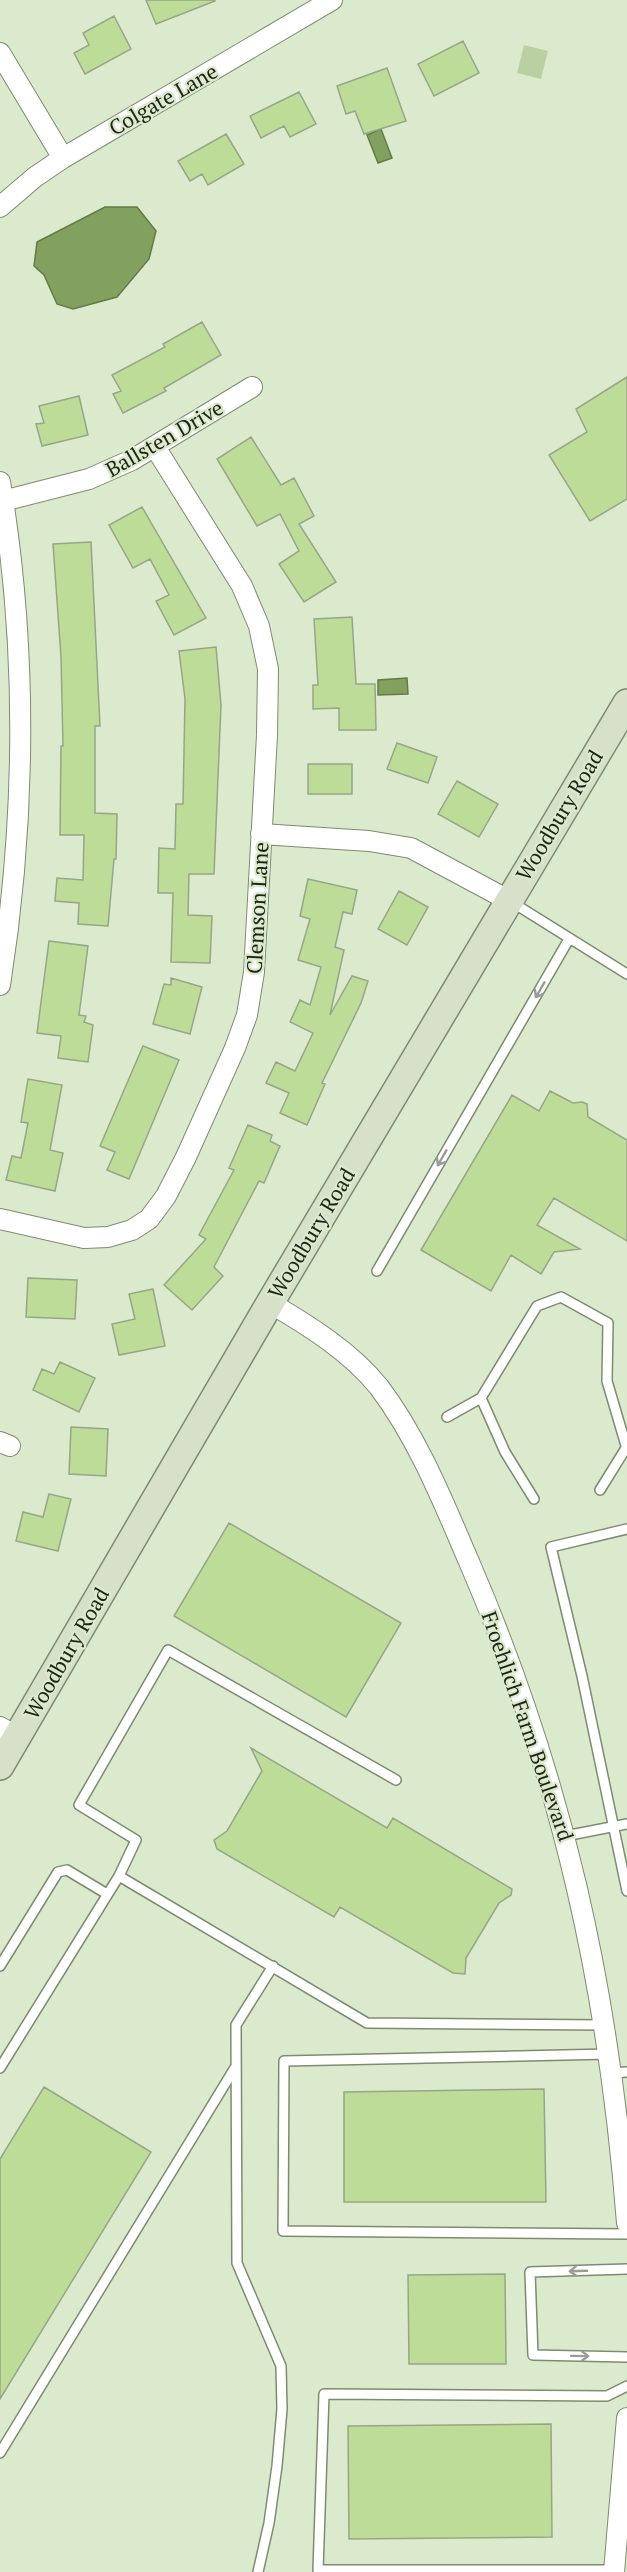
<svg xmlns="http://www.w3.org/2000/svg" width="627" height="2572" font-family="'PT Serif',serif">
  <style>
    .green { fill: #bad0a3 }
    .water { fill: #82a05e; stroke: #647b49; stroke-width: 1.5 }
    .building { fill: #bcdc97; stroke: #98a589; stroke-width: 1.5 }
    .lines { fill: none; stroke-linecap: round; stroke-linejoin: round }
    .lane-casing { stroke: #7e8b70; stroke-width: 12 }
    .street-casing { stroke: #7e8b70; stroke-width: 22 }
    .secondary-casing { stroke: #7e8b70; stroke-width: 30 }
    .lane { stroke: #fff; stroke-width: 9 }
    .street { stroke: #fff; stroke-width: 20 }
    .secondary { stroke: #d7e1ca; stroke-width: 27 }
    .oneway { stroke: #9a9c98 }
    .labels { text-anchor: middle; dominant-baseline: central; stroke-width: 4.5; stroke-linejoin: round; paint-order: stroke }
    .street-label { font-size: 21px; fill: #1f2419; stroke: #dbeacc }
  </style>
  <rect width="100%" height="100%" fill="#dbeacc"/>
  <path class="green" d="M524,45l24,6 -7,28 -24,-6z"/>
  <path class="water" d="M381,129l11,29 -14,5 -11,-28z
    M105,207h32l19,24 -7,28 -32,38 -44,12 -16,-5 -13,-29 -10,-9 3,-24z
    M407,678l1,16 -30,1v-15z"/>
  <path class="building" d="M146,0h69v1l-59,23z
    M114,16l17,33 -46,25 -11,-21 15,-8 -6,-12z
    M463,41l16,32 -45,23 -16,-32z
    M387,68l19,53 -42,13 -9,-23 -9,3 -9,-28z
    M299,92l17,32 -26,13 -6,-11 -23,12 -11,-22z
    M226,134l18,30 -36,21 -6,-11 -12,7 -12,-20z
    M202,322l19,33 -57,33 2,3 -43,22 -10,-19 8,-3 -9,-16 53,-28 -2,-3z
    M627,377v122l-37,22 -41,-66 38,-23 -11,-23z
    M79,396l9,39 -46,11 -6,-22 8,-1 -5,-17z
    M251,437l30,48 13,-7 20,38 -15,8 37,58 -32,20 -25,-38 20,-13 -19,-37 -23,12 -40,-67z
    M142,507l64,111 -32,17 -18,-34 13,-6 -19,-36 -17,9 -24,-43z
    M91,542l9,184h-5v87l22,1 -1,45h-2l-6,67 -30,-2 1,-21 -24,-2 2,-23 26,2 1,-45h-24l1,-89h2l-2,-89 -8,-113z
    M352,617l4,67h19l1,46h-37v-22l-26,1v-24h5l-4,-66z
    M216,647l5,58 -7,169h-25l-1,41 24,1 -2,47 -39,-1 2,-69h-15l1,-45 16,1 1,-45h7l2,-105 -6,-48z
    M397,743l40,14 -9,26 -41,-14z
    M308,764h44v30h-44z
    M457,781l41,23 -19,33 -41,-23z
    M308,879l49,11 -5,24 -9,-2 -8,35 9,3 -14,65 22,-39 16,5 -7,22 -39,80 3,1 -18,41 -27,-12 9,-20 -23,-10 10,-21 19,9 18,-38 -23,-11 10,-22 10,5 11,-38 -23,-7 12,-41 -10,-3z
    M399,891l29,16 -21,38 -29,-16z
    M49,941l39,5 -9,69 7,1 -2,6 9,3 -5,37 -30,-4 3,-22 -24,-3z
    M171,978l31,9 -12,47 -37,-10 11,-40 7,1z
    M143,1046l36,14 -50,119 -22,-9 8,-18 -15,-6z
    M28,1079l34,6 -12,65 13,3 -8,38 -49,-11 6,-24 9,2 7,-35 -7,-1z
    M550,1091l23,12 9,-1 5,2 1,13 39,23v101l-73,-43 -17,27 43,24 -26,3 -13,22 -30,-19 -20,36 -70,-41 91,-155 27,16z
    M248,1125l24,10 -2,6 10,5 -16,37 -5,-2 -45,86 9,9 -31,34 -28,-25 42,-46 -7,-4 35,-65 -5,-2z
    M28,1278l49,2 -2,39 -49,-2z
    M153,1289l12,57 -46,9 -7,-31 23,-5 -6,-25z
    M60,1362l35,16 -16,34 -46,-22 9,-21 12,5z
    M71,1427l37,2 -2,47 -37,-2z
    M49,1494l22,5 -13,52 -42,-10 7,-29 20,5z
    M229,1523l172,100 -55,94 -172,-101z
    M251,1748l136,80 6,-10 119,71 -1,6 -12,8 -33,55 -1,16 -12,-1 -113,-66 -6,10 -117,-68 -3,-9 13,-9 35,-60z
    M44,2087l107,65 -151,247v-240z
    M544,2089l2,113h-202v-110z
    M505,2274l1,90h-97l-1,-89z
    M551,2424l1,113 -203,2 -1,-113z"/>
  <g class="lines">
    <g class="lane-casing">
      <path id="lane" d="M510,901l117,73
        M377,1271l192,-332
        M481,1398l24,54 29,47
        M447,1417l34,-19 56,-92 24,-9 47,26 -1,58 20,68
        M600,1490l26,-42
        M627,1529l-76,18 31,129 45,215
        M565,1836l62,-12
        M119,1876l248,147 237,2
        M0,1966l58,-94 9,-2 40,24
        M609,2054l-325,7 -1,170 344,3
        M0,2068l119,-192 17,-36 -57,-35 89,-155 228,130
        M612,2073l15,-1
        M627,2269l-97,3 3,83 94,2
        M0,2453l236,-387
        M615,2570h-297l6,-176 283,2 20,-10
        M258,2572l11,-49 8,-57 5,-57 -1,-43 -44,-103 -1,-238 37,-59"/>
    </g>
    <g class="street-casing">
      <path id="street" d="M0,53l63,105
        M0,207l35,-30 28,-19 269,-158
        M0,482c28,165 26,339 0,503
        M3,501l86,-22 43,-19 120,-73
        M261,834l108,7 42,7 97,52
        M0,1219l84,19 24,-1 24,-7 17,-11 17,-23 20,-39 49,-109 12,-33 7,-43 13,-237 1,-66 -9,-43 -17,-40 -87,-139
        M270,1303c38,22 81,49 109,84 40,53 65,117 91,177 93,216 139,426 157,659
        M0,1442l10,4
        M0,1727l18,10
        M614,2572l13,-154"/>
    </g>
    <g class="secondary-casing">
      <path id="secondary" d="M0,1766l270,-463 357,-600"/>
    </g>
    <use href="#lane" class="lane"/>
    <use href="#street" class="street"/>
    <use href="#secondary" class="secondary"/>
  </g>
  <defs><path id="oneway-shaft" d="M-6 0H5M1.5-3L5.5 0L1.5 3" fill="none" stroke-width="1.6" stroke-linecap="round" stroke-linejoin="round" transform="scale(1.5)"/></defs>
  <g class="oneway">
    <use href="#oneway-shaft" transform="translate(540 990) rotate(120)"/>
    <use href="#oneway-shaft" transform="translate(442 1158) rotate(120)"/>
    <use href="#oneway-shaft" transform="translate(578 2271) rotate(178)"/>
    <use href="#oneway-shaft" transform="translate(580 2356) rotate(1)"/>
  </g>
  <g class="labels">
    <g class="street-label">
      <text transform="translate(163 99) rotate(-30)">Colgate Lane</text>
      <text transform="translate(164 438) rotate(-30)">Ballsten Drive</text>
      <text transform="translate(559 815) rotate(-59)">Woodbury Road</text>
      <text transform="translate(257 908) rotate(-87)">Clemson Lane</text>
      <text transform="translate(311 1233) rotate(-59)">Woodbury Road</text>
      <text transform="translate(66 1653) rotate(-60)">Woodbury Road</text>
      <text transform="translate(528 1726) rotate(71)">Froehlich Farm Boulevard</text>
    </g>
  </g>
</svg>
